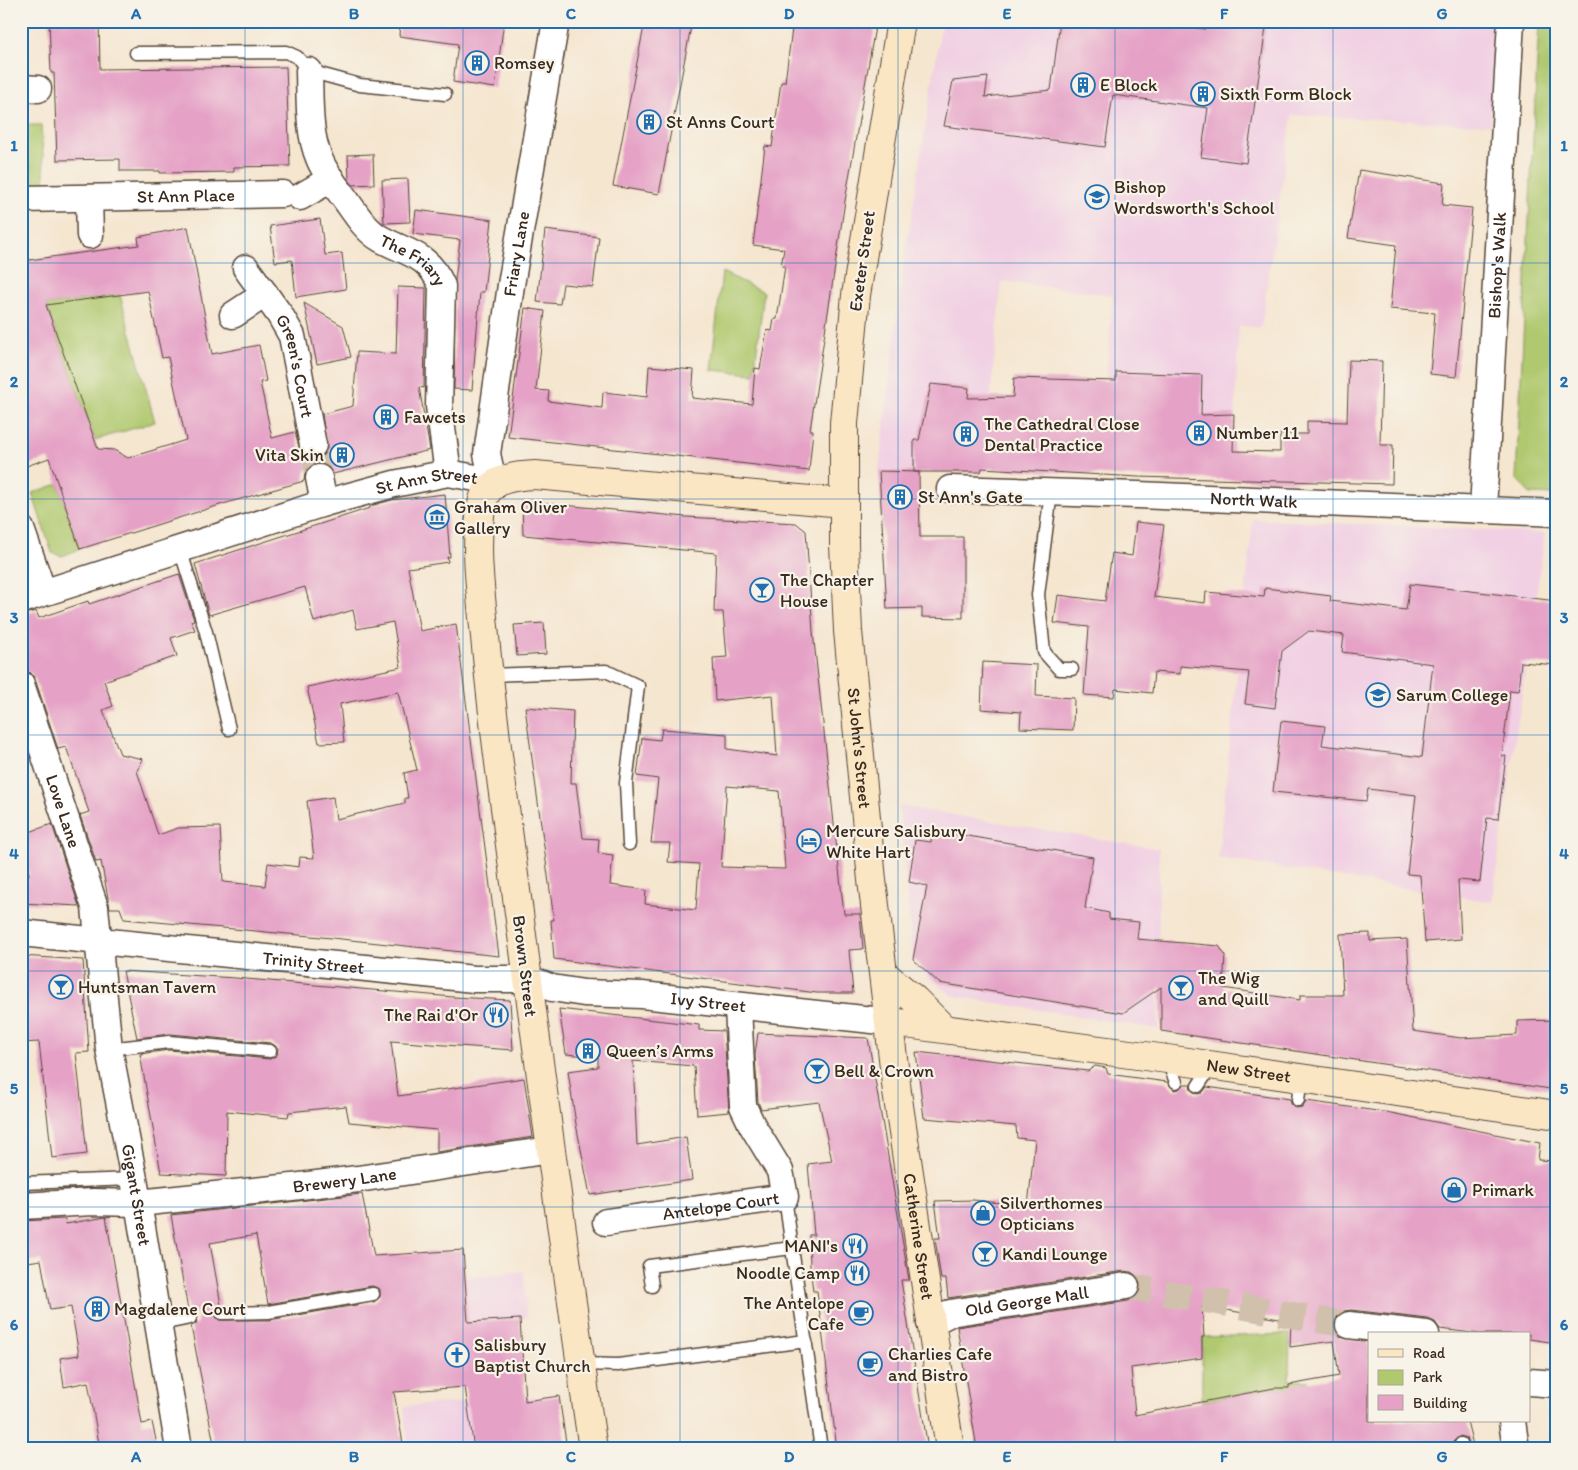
<svg xmlns="http://www.w3.org/2000/svg" width="1578" height="1470" font-family="Itim,sans-serif">
  <style>
    .built { fill: #f1d0e3 }
    .green { fill: #b0c96f; stroke: #767a46 }
    .building { fill: #e5a1c6; fill-rule: evenodd }
    .lines { fill: none; stroke-linecap: round; stroke-linejoin: round }
    .street-tunnel { stroke: #d0c0ac; stroke-width: 26; stroke-dasharray: 26 13; stroke-linecap: butt }
    .lane-casing { stroke: #574639; stroke-width: 15 }
    .street-casing { stroke: #574639; stroke-width: 29 }
    .secondary-casing { stroke: #574639; stroke-width: 30 }
    .lane { stroke: #fff; stroke-width: 12 }
    .street { stroke: #fff; stroke-width: 26 }
    .secondary { stroke: #fbe6c4; stroke-width: 28 }
    .grid { fill: none; stroke: #1f6fb2; stroke-width: 1; stroke-opacity: 0.55 }
    .labels { text-anchor: middle; dominant-baseline: central; stroke-width: 4.5; stroke-linejoin: round; paint-order: stroke }
    .poi-label { font-size: 18px; fill: #3b2a1e; stroke: #f7f3e8; text-anchor: start }
    .street-label { font-size: 18px; fill: #3b2a1e; stroke: #f7f3e8 }
    .neatline { fill: none; stroke: #1f6fb2; stroke-width: 2 }
    .grid-label { font-size: 16px; text-anchor: middle; font-weight: bold; fill: #1f6fb2 }
  </style>
  <rect width="100%" height="100%" fill="#f7f3e8"/>
  <filter id="ink" filterUnits="userSpaceOnUse"><feTurbulence type="fractalNoise" baseFrequency=".02" numOctaves="2"/><feDisplacementMap in="SourceGraphic" scale="10" xChannelSelector="R" yChannelSelector="G"/><feConvolveMatrix kernelMatrix="1 2 1 2 8 2 1 2 1" color-interpolation-filters="sRGB"/></filter>
  <filter id="wash" filterUnits="userSpaceOnUse"><feTurbulence type="fractalNoise" baseFrequency=".0096" numOctaves="4" result="noise"/><feDisplacementMap in="SourceGraphic" scale="20" xChannelSelector="R" yChannelSelector="G"/><feGaussianBlur stdDeviation="1.12" result="paint"/><feColorMatrix in="noise" values="0 0 0 0 0 0 0 0 0 0 0 0 0 0 0 0 0 1.4 0 .05"/><feComposite in="paint" operator="in"/></filter>
  <g filter="url(#wash)">
    <rect width="100%" height="100%" fill="#f5e6d0"/>
    <path class="built" d="M942,21h556l-7,104 -199,-10 -31,213 -22,-2 -7,154 -134,-6 15,-179 -111,-14 -14,141 -1,50 -108,-1 24,-203z
      M1253,519l292,14 -53,369 -274,-44z
      M899,806l260,43 -1,180 -205,-33 -24,-18 -16,-19z
      M463,1250l2,28 59,-7 3,47 -145,9 -8,-70z
      M559,1396l8,53h-159l-4,-43z"/>
    <path class="green" d="M1539,21h18v474l-27,-1 -14,-16z
      M21,125h20l4,62 -24,1z
      M722,272l42,20 -10,82 -43,-4z
      M120,295l35,127 -60,18 -49,-135z
      M58,484l22,65 -18,7 -10,-3 -20,-60z
      M1290,1334l-1,46 20,1 1,8 -41,-1 -67,14v-65z"/>
    <g id="blocks">
      <path class="building" d="M49,21h50l1,48 186,-2 4,99 -56,1v5l-74,1v-2h-40v-12l-63,1 -3,-87h-3z
        M400,21h104l-9,67 -42,-6 5,-38 -59,-8z
        M645,21h47l-33,173 -46,-8z
        M793,21h83l-31,180 -35,229h3l-4,41 -301,-34 17,-129 20,3 -9,79 13,1 -1,10 54,7 1,-16 44,5 2,-31 45,4 -2,28 60,6 3,-36 5,1 7,-39 5,1 2,-12h3l8,-53h-4l3,-17 -31,-4 12,-99 7,1 9,-65h4z
        M1060,21h91l54,8 1,-8h61l-21,142 -45,-6 7,-49 -95,-13 -8,52 -161,-21 9,-45 35,-4 -3,20 66,-7z
        M373,154l1,30 -21,1 -4,-5 -1,-25z
        M1359,170l85,13 -2,22 30,3 -16,169 -26,-3 5,-61 -45,-4 6,-64 -48,-7z
        M408,179l2,43 -26,1 -2,-43z
        M416,210l76,10 -8,72h-4l-8,98 -18,-1 1,-109 5,-40 -47,-6z
        M320,219l5,36 17,-2 4,36 -50,8 -4,-37 -17,2 -5,-36z
        M188,227l24,127 47,-9 7,36 -6,1 12,56 23,-6 6,22 8,5 6,1 7,-3 5,-8 -5,-35 31,-8 4,-54 39,2 2,-67 28,1 -2,100 -5,-1 11,63 -97,24 -9,-10 -8,-1 -6,3 -5,7 -1,8 -81,23 -143,45 -31,-91 -28,10v-221l3,-1 5,14 110,-15 -1,-8zM148,291l14,67 6,-1 18,83 -58,18 -14,-8 -16,-1 -52,-144z
        M545,230l54,7 -6,50 -30,-3 -3,20 -23,-2z
        M304,303l39,23 8,31 -34,7z
        M1349,360l33,1 -2,84h13l-1,39 -254,-7 -156,-9 -1,4h-67v-32h5l12,-56 38,4 -1,10 45,-1 1,-19 102,3v-9l86,3 -1,40 33,-1 -1,37 47,1v-18h27v-13l40,1z
        M879,471l40,1 1,65h43v81l-41,-1v-9l-35,1z
        M445,494l5,63h-3l1,5 -40,6 12,63 36,-7 43,332 -167,-18 -208,-19 -4,-11h-10l-9,-47 -5,1 -16,-47 9,-3 -23,-65 -8,2 -23,-70 -4,-6 -10,-4v-54l15,-4 3,7 49,-17 1,3 90,-30 15,46 -3,1 4,9 -24,8 6,18 -73,25 9,25 -10,4 17,44 23,5 -6,12 21,64 20,-7 42,-1 3,55 42,4 3,-23 31,4 1,-10 14,1 -7,-57 26,-4 3,22 69,-16v-5h3l-4,-25 13,-3 -19,-78 -58,12 4,38 -25,1 -12,-56 94,-20 -8,-45 -36,7 -4,-19 -39,12 -9,-35 -96,28 -14,-51 175,-56v-2l22,-6z
        M522,501l164,16 110,6 10,8 7,101 31,282h16l3,35 -14,1 4,43h-36l-263,-34 -3,-39h3l-29,-213 48,4 -2,72h5l7,55 16,1 -1,14 15,2 -3,30 36,5 -1,14 51,6 3,-46 -31,-2 2,-19h-19l7,-64 -21,-3 5,-38 18,2 2,-11 65,5v15l50,7 -4,-61 -58,6 -2,-43 14,-1 -4,-45h-9l2,-59 -193,-18zM727,786l52,5 6,78 -64,-2z
        M1136,522l28,3 -10,72 51,6 1,-11 58,5 1,-9 66,8 -1,5 76,9 4,-26 147,17v64l-36,-3 -3,29 -8,-1 -8,66h4l-8,63 -11,-1 -7,64 -22,-2 3,59 -36,3 -5,-67 -13,-1 9,-79 -48,-6 -2,12 -93,-9 8,-71 44,5 -3,19 100,12 11,-93 -91,-12 2,-17 -35,-4 -27,20 -7,57 -30,-4 4,-32 -69,-6v8l-26,-2 -2,21 -37,-4 -1,8 -30,-2 5,-68 -35,-4 4,-28 47,6 7,-48 20,3z
        M544,623l2,31 -29,2 -3,-31z
        M983,662l54,3 -1,31 38,2 -1,32 -53,-2 1,-16 -40,-3z
        M21,732l9,26 -9,2z
        M52,824l27,82 -58,-3v-29l8,1 -8,-40z
        M932,830l161,27 -8,51 24,5v6l30,3 -2,17 82,7 6,9 -2,33 77,12v-5h43l-3,-61 30,-1v8l37,-2 6,92 48,7 56,-3v-14l40,-1v70l-396,-59v-44l-38,26 -184,-30 -26,-24 14,-73 -18,-4 6,-42 16,2z
        M21,956l62,4 6,92 -13,1 11,101 -35,4 -13,-116 -18,1z
        M123,971l112,7 218,19 57,3 3,50 -122,-9 7,55 126,-18 9,59 -96,15v-22l-88,-8 -3,-16 -57,6 -1,5 -61,-6 -1,65 -65,-3 -21,-119 29,-4 101,9 7,-4 1,-7 -7,-5 -101,-9 -33,4z
        M559,1009l140,16v5l25,1 5,81 -32,3 -3,-49 -61,-5 4,84 49,-8 6,43 -102,15 -14,-71 -8,-53 30,-4v-10l-32,-3z
        M758,1033l110,5 41,242h-8l27,169h-91l-20,-158h-4l-3,-25 -1,-31h5l-6,-71 24,-3 -13,-59 -58,7 -3,-7 -3,-47z
        M916,1052l172,19 7,-5 11,2 2,6 59,8 7,8 5,-1 5,-5h6l1,6 6,4 5,-1 5,-6 83,12 1,5 5,4 6,-1 4,-6 85,12 149,30 -2,17 19,1v182l-28,-4v-5h-49l-40,-5 -5,-7 -7,-3 -77,-9 -7,1 -7,5 -3,8 1,6 5,7 29,5v79h98l7,28h-4l-3,-11 -7,-2 -6,5v8h-477l-20,-122 171,-26 8,-4 4,-6 1,-7 -4,-8 -6,-4 -7,-1 -176,27 -2,-19h-5l-6,-41h5l-5,-37 38,-1 55,6 7,-66 -18,-2 -1,-12 -92,-8zM1202,1306l89,15 -1,26 44,-6 5,35 -50,9v3h-15l-139,27 -4,-47 71,-10v-21h2z
        M362,1194l12,62 89,-6 5,72 52,-3 5,82 34,-5 8,53h-93l-9,-62 -71,5 10,57h-189l-24,-123 5,-2 2,-7 -2,-5 -8,-2 -17,-95zM256,1235l12,69 104,-18 8,3v8l-6,5 -105,18h-50l-5,-7 1,-4 6,-4 -11,-62z
        M106,1217l36,207 10,-2 6,27h-58l-12,-67 -24,5 -4,-29 19,-3 -8,-48 -21,3 -9,-50 -20,3v-42l44,-2 1,5z"/>
    </g>
  </g>
  <g filter="url(#ink)">
    <use href="#blocks" fill-opacity="0" stroke="#574639" stroke-width="1"/>
    <g class="lines">
      <path class="street-tunnel" d="M313,445l6,33
        M1126,1286l223,39"/>
      <g class="lane-casing">
        <path id="lane" d="M136,53l150,-1 11,5 12,14 51,14 85,9
          M1051,492l-13,103 6,57 15,17h13
          M180,549l26,83 23,97
          M489,675l117,-4 32,15 -12,97 3,61
          M109,1049l60,-7 101,9
          M1167,1059l9,23
          M1198,1086l14,-21
          M1298,1100l3,-22
          M21,1183l113,-4
          M792,1248l29,201
          M652,1286l-3,-20 143,-18 -7,-51
          M222,1313l46,-1 105,-18
          M157,1325l33,-7
          M580,1364l38,1 188,-24
          M1461,1444l1,5"/>
      </g>
      <g class="street-casing">
        <g id="street">
          <path id="s1" d="M309,71c1,28 -1,61 10,87 6,16 19,31 29,45 9,13 19,28 33,36 28,15 47,15 61,47l-3,120 9,67"/>
          <path d="M21,88l17,1"/>
          <path d="M300,197l31,-18"/>
          <path d="M89,198l1,37"/>
          <path id="s2" d="M21,199l262,-5"/>
          <path id="s3" d="M246,268l34,47 12,21 21,109"/>
          <path d="M233,315l32,-21"/>
          <path d="M319,478l5,25"/>
          <path id="s4" d="M494,486l-7,-32 24,-169 45,-264"/>
          <path id="s5" d="M950,489l188,6 419,18"/>
          <path id="s6" d="M1483,509l28,-488"/>
          <path d="M21,529l22,63"/>
          <path id="s7" d="M21,600l303,-97 70,-19 54,-11 28,5 18,8"/>
          <path id="s8" d="M21,684l74,223 14,142 25,130 45,270"/>
          <path id="s9" d="M21,933l453,46h54l24,9 32,5 58,2 249,27"/>
          <path id="s10" d="M21,1206l72,-4 45,1 154,-16 66,-8 192,-29"/>
          <path id="s11" d="M606,1222l179,-25 -5,-26 -28,-46 -9,-19 -5,-99"/>
          <path id="s12" d="M930,1323l20,-10 176,-27"/>
          <path d="M1349,1325l77,9"/>
          <path d="M1529,1382l28,2"/>
          <path d="M1512,1421l4,28"/>
        </g>
      </g>
      <g class="secondary-casing">
        <g id="secondary">
          <path id="s13" d="M901,21l-45,274 -12,128v122l4,86 24,249 25,212 53,357"/>
          <path d="M885,975l30,25 27,27"/>
          <path id="s14" d="M891,1022l276,37 390,56"/>
          <path d="M593,1449c-31,-211 -59,-423 -87,-634 -9,-63 -16,-125 -22,-188 -4,-40 -10,-84 -2,-123 5,-26 32,-28 53,-29l308,28"/>
        </g>
      </g>
      <use href="#lane" class="lane"/>
      <use href="#street" class="street"/>
      <use href="#secondary" class="secondary"/>
    </g>
  </g>
  <path class="grid" d="M245,21v1428M463,21v1428M680,21v1428M898,21v1428M1115,21v1428M1333,21v1428M21,263h1536M21,499h1536M21,735h1536M21,971h1536M21,1207h1536"/>
  <defs>
    <g id="building-ring" transform="scale(1.25)"><circle r="9.5" fill="#f7f3e8" stroke="#1f6fb2" stroke-width="1.5"/><path d="M-4-6H4V6H1V3H-1V6H-4ZM-2.5-4.3h1.7v1.8h-1.7ZM.8-4.3h1.7v1.8H.8ZM-2.5-1h1.7V.8h-1.7ZM.8-1h1.7V.8H.8Z" fill="#1f6fb2"/></g>
    <g id="school-ring" transform="scale(1.25)"><circle r="9.5" fill="#f7f3e8" stroke="#1f6fb2" stroke-width="1.5"/><path d="M0-5L7-2L0 1L-7-2ZM-4 1L0 2.5L4 1V4Q0 6-4 4Z" fill="#1f6fb2"/></g>
    <g id="museum-ring" transform="scale(1.25)"><circle r="9.5" fill="#f7f3e8" stroke="#1f6fb2" stroke-width="1.5"/><path d="M0-6L6-3V-2H-6V-3ZM-5-1h2V3h-2ZM-1-1h2V3h-2ZM3-1h2V3H3ZM-6 4H6V6H-6Z" fill="#1f6fb2"/></g>
    <g id="bar-ring" transform="scale(1.25)"><circle r="9.5" fill="#f7f3e8" stroke="#1f6fb2" stroke-width="1.5"/><path d="M-6-5H6L.8 .8V4.5H3.5V6h-7V4.5H-.8V.8Z" fill="#1f6fb2"/></g>
    <g id="university-ring" transform="scale(1.25)"><circle r="9.5" fill="#f7f3e8" stroke="#1f6fb2" stroke-width="1.5"/><path d="M0-5L7-2L0 1L-7-2ZM-4 1L0 2.5L4 1V4Q0 6-4 4Z" fill="#1f6fb2"/></g>
    <g id="hotel-ring" transform="scale(1.25)"><circle r="9.5" fill="#f7f3e8" stroke="#1f6fb2" stroke-width="1.5"/><path d="M-6-4.5h1.5V1H6V5H4.5V3h-9V5H-6ZM-4 0a1.8 1.8 0 1 1 3.6 0ZM.5 0V-2.5h3Q6-2.5 6 0Z" fill="#1f6fb2"/></g>
    <g id="restaurant-ring" transform="scale(1.25)"><circle r="9.5" fill="#f7f3e8" stroke="#1f6fb2" stroke-width="1.5"/><path d="M-5-6h1v4h1v-4h1v4h1v-4h1v5L-1.5 .5V6h-2V.5L-5-1ZM5-6V6H3V1.5H1.5Q1.5-4 5-6Z" fill="#1f6fb2"/></g>
    <g id="shop-ring" transform="scale(1.25)"><circle r="9.5" fill="#f7f3e8" stroke="#1f6fb2" stroke-width="1.5"/><path d="M-5-2.5h2.3a2.7 3.5 0 0 1 5.4 0H5L5.5 6h-11ZM-1.5-2.5h3a1.5 2.3 0 0 0-3 0Z" fill="#1f6fb2"/></g>
    <g id="cafe-ring" transform="scale(1.25)"><circle r="9.5" fill="#f7f3e8" stroke="#1f6fb2" stroke-width="1.5"/><path d="M-5.5-4.5H6V0H3Q3 3.5 0 3.5H-2.5Q-5.5 3.5-5.5 0ZM3-3.2v2h1.7v-2ZM-6 4.5H4V6H-6Z" fill="#1f6fb2"/></g>
    <g id="church-ring" transform="scale(1.25)"><circle r="9.5" fill="#f7f3e8" stroke="#1f6fb2" stroke-width="1.5"/><path d="M-1.2-6h2.4v3.5h3.3v2.4h-3.3V6h-2.4V-.1h-3.3v-2.4h3.3Z" fill="#1f6fb2"/></g>
  </defs>
  <g fill-rule="evenodd">
    <use href="#building-ring" x="477" y="63"/>
    <use href="#building-ring" x="1083" y="85"/>
    <use href="#building-ring" x="1203" y="94"/>
    <use href="#building-ring" x="649" y="122"/>
    <use href="#school-ring" x="1097" y="197"/>
    <use href="#building-ring" x="386" y="417"/>
    <use href="#building-ring" x="1199" y="433"/>
    <use href="#building-ring" x="966" y="434"/>
    <use href="#building-ring" x="342" y="455"/>
    <use href="#building-ring" x="900" y="497"/>
    <use href="#museum-ring" x="437" y="517"/>
    <use href="#bar-ring" x="762" y="590"/>
    <use href="#university-ring" x="1378" y="695"/>
    <use href="#hotel-ring" x="809" y="841"/>
    <use href="#bar-ring" x="61" y="987"/>
    <use href="#bar-ring" x="1181" y="988"/>
    <use href="#restaurant-ring" x="496" y="1015"/>
    <use href="#building-ring" x="588" y="1051"/>
    <use href="#bar-ring" x="817" y="1071"/>
    <use href="#shop-ring" x="1454" y="1190"/>
    <use href="#shop-ring" x="983" y="1213"/>
    <use href="#restaurant-ring" x="855" y="1246"/>
    <use href="#bar-ring" x="985" y="1254"/>
    <use href="#restaurant-ring" x="857" y="1273"/>
    <use href="#building-ring" x="97" y="1309"/>
    <use href="#cafe-ring" x="861" y="1313"/>
    <use href="#church-ring" x="457" y="1355"/>
    <use href="#cafe-ring" x="870" y="1364"/>
  </g>
  <g class="labels">
    <g class="poi-label">
      <text x="494" y="63">Romsey</text>
      <text x="1100" y="85">E Block</text>
      <text x="1220" y="94">Sixth Form Block</text>
      <text x="666" y="122">St Anns Court</text>
      <text x="1114" y="187">Bishop<tspan x="1114" dy="21">Wordsworth's School</tspan></text>
      <text x="404" y="417">Fawcets</text>
      <text x="984" y="424">The Cathedral Close<tspan x="984" dy="21">Dental Practice</tspan></text>
      <text x="1216" y="433">Number 11</text>
      <text x="324" y="455" text-anchor="end">Vita Skin</text>
      <text x="918" y="497">St Ann's Gate</text>
      <text x="454" y="507">Graham Oliver<tspan x="454" dy="21">Gallery</tspan></text>
      <text x="780" y="580">The Chapter<tspan x="780" dy="21">House</tspan></text>
      <text x="1396" y="695">Sarum College</text>
      <text x="826" y="831">Mercure Salisbury<tspan x="826" dy="21">White Hart</tspan></text>
      <text x="1198" y="978">The Wig<tspan x="1198" dy="21">and Quill</tspan></text>
      <text x="78" y="987">Huntsman Tavern</text>
      <text x="478" y="1015" text-anchor="end">The Rai d'Or</text>
      <text x="606" y="1051">Queen’s Arms</text>
      <text x="834" y="1071">Bell &amp; Crown</text>
      <text x="1472" y="1190">Primark</text>
      <text x="1000" y="1203">Silverthornes<tspan x="1000" dy="21">Opticians</tspan></text>
      <text x="838" y="1246" text-anchor="end">MANI's</text>
      <text x="1002" y="1254">Kandi Lounge</text>
      <text x="840" y="1273" text-anchor="end">Noodle Camp</text>
      <text x="844" y="1303" text-anchor="end">The Antelope<tspan x="844" dy="21">Cafe</tspan></text>
      <text x="114" y="1309">Magdalene Court</text>
      <text x="474" y="1345">Salisbury<tspan x="474" dy="21">Baptist Church</tspan></text>
      <text x="888" y="1354">Charlies Cafe<tspan x="888" dy="21">and Bistro</tspan></text>
    </g>
    <g class="street-label">
      <text stroke="none"><textPath href="#s2" startOffset="165">St Ann Place</textPath></text>
      <text stroke="none"><textPath href="#s4" startOffset="235">Friary Lane</textPath></text>
      <text transform="translate(862 261) rotate(-82)">Exeter Street</text>
      <text stroke="none"><textPath href="#s1" startOffset="230">The Friary</textPath></text>
      <text stroke="none"><textPath href="#s6" startOffset="244">Bishop's Walk</textPath></text>
      <text stroke="none"><textPath href="#s3" startOffset="112">Green's Court</textPath></text>
      <text stroke="none"><textPath href="#s7" startOffset="424">St Ann Street</textPath></text>
      <text stroke="none"><textPath href="#s5" startOffset="304">North Walk</textPath></text>
      <text stroke="none"><textPath href="#s13" startOffset="732">St John's Street</textPath></text>
      <text stroke="none"><textPath href="#s8" startOffset="134">Love Lane</textPath></text>
      <text stroke="none"><textPath href="#s9" startOffset="294">Trinity Street</textPath></text>
      <text transform="translate(525 966) rotate(83)">Brown Street</text>
      <text stroke="none"><textPath href="#s9" startOffset="692">Ivy Street</textPath></text>
      <text stroke="none"><textPath href="#s14" startOffset="361">New Street</textPath></text>
      <text stroke="none"><textPath href="#s10" startOffset="325">Brewery Lane</textPath></text>
      <text stroke="none"><textPath href="#s8" startOffset="526">Gigant Street</textPath></text>
      <text stroke="none"><textPath href="#s11" startOffset="116">Antelope Court</textPath></text>
      <text stroke="none"><textPath href="#s13" startOffset="1224">Catherine Street</textPath></text>
      <text stroke="none"><textPath href="#s12" startOffset="100">Old George Mall</textPath></text>
    </g>
  </g>
  <rect width="1578" height="1470" fill="none" stroke="#f7f3e8" stroke-width="55"/>
  <rect x="1368" y="1332" width="162" height="90" fill="#f7f3e8" stroke="#aca397"/>
  <rect x="1378" y="1349" width="25" height="8" fill="#fbe6c4" stroke="#aca397"/>
  <text x="1413" y="1358" font-size="15" fill="#3b2a1e">Road</text>
  <rect x="1378" y="1370" width="25" height="15" fill="#b0c96f" stroke="#aca397"/>
  <text x="1413" y="1382" font-size="15" fill="#3b2a1e">Park</text>
  <rect x="1378" y="1395" width="25" height="15" fill="#e5a1c6" stroke="#aca397"/>
  <text x="1413" y="1408" font-size="15" fill="#3b2a1e">Building</text>
  <rect x="28" y="28" width="1522" height="1414" class="neatline"/>
  <g class="grid-label">
    <text x="136" y="19">A</text>
    <text x="354" y="19">B</text>
    <text x="571" y="19">C</text>
    <text x="789" y="19">D</text>
    <text x="1007" y="19">E</text>
    <text x="1224" y="19">F</text>
    <text x="1442" y="19">G</text>
    <text x="14" y="151">1</text>
    <text x="1564" y="151">1</text>
    <text x="14" y="387">2</text>
    <text x="1564" y="387">2</text>
    <text x="14" y="623">3</text>
    <text x="1564" y="623">3</text>
    <text x="14" y="859">4</text>
    <text x="1564" y="859">4</text>
    <text x="14" y="1094">5</text>
    <text x="1564" y="1094">5</text>
    <text x="14" y="1330">6</text>
    <text x="1564" y="1330">6</text>
    <text x="136" y="1462">A</text>
    <text x="354" y="1462">B</text>
    <text x="571" y="1462">C</text>
    <text x="789" y="1462">D</text>
    <text x="1007" y="1462">E</text>
    <text x="1224" y="1462">F</text>
    <text x="1442" y="1462">G</text>
  </g>
</svg>
